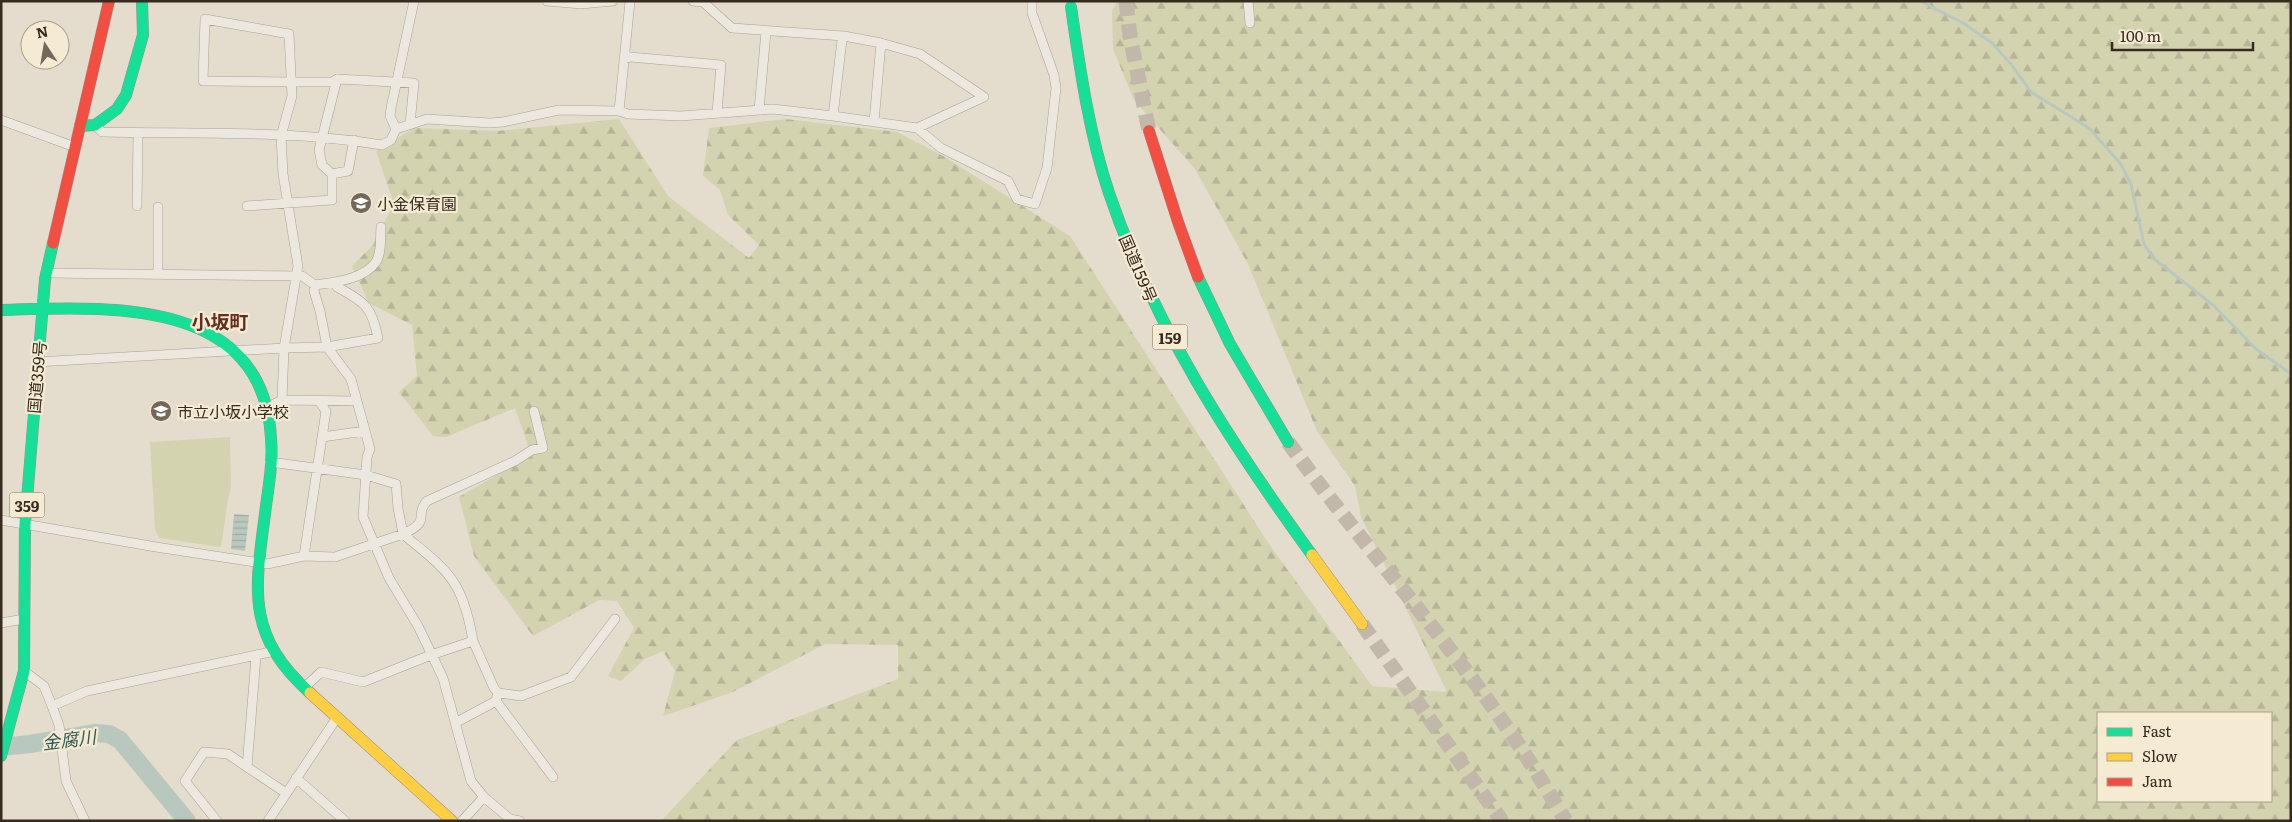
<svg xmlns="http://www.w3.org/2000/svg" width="2292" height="822" font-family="Literata,'Noto Sans JP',serif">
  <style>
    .forest { fill: url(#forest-firs); fill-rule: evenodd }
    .garden { fill: #d3d3b0 }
    .water { fill: url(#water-rules) }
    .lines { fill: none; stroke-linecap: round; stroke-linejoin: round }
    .stream { stroke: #b9c8be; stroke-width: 3 }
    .river { stroke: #b9c8be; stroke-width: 18 }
    .highway-tunnel { stroke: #c1b8aa; stroke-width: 15; stroke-dasharray: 15 8; stroke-linecap: butt }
    .street-casing { stroke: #a9a196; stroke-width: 10 }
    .fast-casing { stroke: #999186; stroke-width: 12 }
    .slow-casing { stroke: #999186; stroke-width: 12 }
    .jam-casing { stroke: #999186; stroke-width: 12 }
    .street { stroke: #ece8df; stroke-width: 9 }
    .fast { stroke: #16e098; stroke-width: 11 }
    .slow { stroke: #ffcf43; stroke-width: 11 }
    .jam { stroke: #f24e42; stroke-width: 11 }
    .labels { text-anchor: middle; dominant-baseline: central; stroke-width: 4.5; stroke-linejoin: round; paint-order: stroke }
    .shield { fill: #f5ebd3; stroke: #706454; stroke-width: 1 }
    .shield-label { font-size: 15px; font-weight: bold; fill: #372a1e }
    .poi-label { font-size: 16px; fill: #372a1e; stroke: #f5ebd3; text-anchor: start }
    .street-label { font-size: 16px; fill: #372a1e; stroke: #f5ebd3 }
    .water-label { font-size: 18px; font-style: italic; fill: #2e5754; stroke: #f5ebd3 }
    .quarter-label { font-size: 19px; font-weight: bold; fill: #632d1f; stroke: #f5ebd3 }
  </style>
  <defs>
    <pattern id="forest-firs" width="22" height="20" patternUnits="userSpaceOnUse" patternTransform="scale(1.25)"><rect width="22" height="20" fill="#d3d3b0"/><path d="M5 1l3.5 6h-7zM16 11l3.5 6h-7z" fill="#b6b597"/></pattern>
    <pattern id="water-rules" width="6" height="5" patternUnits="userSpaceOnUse" patternTransform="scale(1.25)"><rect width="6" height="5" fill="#b9c8be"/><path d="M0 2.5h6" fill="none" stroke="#a0aca3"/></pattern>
  </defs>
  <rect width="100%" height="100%" fill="#e4dccd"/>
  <path class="forest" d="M1118,1h1173v820h-1630l76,-81 161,-61v-34l-73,-1 -92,48 -70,24 12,-45 -12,-20 -18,8 -24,22 -13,-5 26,-48 -17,-27 -18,-1 -66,36 -59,-80 -15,-59 70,-41 -2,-14 -12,-34 -69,29 -13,-1 -34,-44 18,-16 -5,-51 -43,-22 -17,-37 19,-19 23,-43 -18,-53 38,-23 83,3 122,-12 49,77 81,62 10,-13 -31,-30 -8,-25 -17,-14 6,-48 76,-9 112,13 46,24 127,80 199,308 103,142 75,6 -86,-175 -6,-31 -38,-55 -69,-167 -53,-95 -61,-69 -21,-51 -1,-39zM2098,713h173v88h-173z"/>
  <path class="garden" d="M230,437l1,52 -3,10 -7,48 -62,-9 -4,-9 -5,-87z"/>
  <path class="water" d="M234,514l15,1 -4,36 -14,-2z"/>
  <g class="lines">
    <path class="stream" d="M1920,1l43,22 29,20 19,21 20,28 58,36 31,35 11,21 13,60 9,14 60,47 43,44 35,25"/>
    <path class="river" d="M1,747l29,-3 66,-11 13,1 11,6 67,81"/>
    <path class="highway-tunnel" d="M1126,1l4,35 19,95
      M1288,442c74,103 160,196 230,302 17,25 32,51 48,77
      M1362,624l140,197"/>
    <g class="street-casing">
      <path id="street" d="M547,1l34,3 32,-3
        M693,1l10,1 29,26 112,8 37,7 39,11 64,43 -67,31
        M1248,1l2,22
        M624,59l6,-2 91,8 -4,48
        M759,110l7,-79
        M619,111l11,-110
        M833,116l84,12 24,20 67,33 9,18 18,5 12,-36 9,-80 -2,-13 -22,-62v-12
        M1,120l74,27
        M874,122l7,-79
        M95,125l7,7c93,2 189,-2 280,13l9,-5 5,-11 31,-10 63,4 13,-1 56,-12 60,1 9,3 53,2 92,-7 60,7 9,-76 2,-4
        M396,129l-6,-13 1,-8 23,-107
        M332,174l16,-3 6,-31
        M137,206l1,-73
        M247,206l85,-6v-26l-10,-9 -3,-15 18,-71
        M158,207v67
        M46,273l256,3 13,9c19,-3 48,-5 61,-23 6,-10 4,-24 5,-35
        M315,285l-1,6 6,20 7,36 51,-9c-6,-31 -13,-36 -41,-51l-3,-5
        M37,362l247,-14 43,-1 24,32 19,70 -3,8 -4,60 26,61 29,48 25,52 28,103 13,16 26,22 10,2
        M282,400l75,1
        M266,408l16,-8 2,-52 14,-82 -15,-92 -2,-38 11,-40 -3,-62 -84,-15 -2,62 89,1h40l5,-3 77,4 -4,41
        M322,437l43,-6
        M270,462l96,13 30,9 2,24 5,26c30,-14 10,-17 24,-33l88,-40 17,-11 11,-2 -9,-37
        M1,520l155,27 111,17 37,-8 31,1 68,-23c17,15 41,31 53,52 9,16 14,37 17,55l-42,14 -68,27 -42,-10 -17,16
        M304,556l22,-145 -7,-10
        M1,623l23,-4
        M256,657l-9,110 39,26
        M24,671l20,15 8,20 7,19 7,56 19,40
        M498,693l23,3 50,-19 44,-58
        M496,701l57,76
        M52,706l35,-15 188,-40
        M455,723l41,-22 2,-8 -4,-5 -21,-47
        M296,778l49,43
        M217,821l-32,-40 19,-29 24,2 19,13
        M268,821l68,-102
        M462,821l22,-24"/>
    </g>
    <g class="fast-casing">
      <path id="fast" d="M1071,7c9,62 18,126 38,186 45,133 121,249 203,362
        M80,126l15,-1 22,-16 9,-14 17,-60 -1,-34
        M1198,277l32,67 58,98
        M1,310c104,-3 262,-15 270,128 2,23 -2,46 -5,68 -10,80 -23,127 44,187
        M1,756l23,-85 1,-147 20,-245 8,-36"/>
    </g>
    <g class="slow-casing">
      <path id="slow" d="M1312,555l50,69
        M310,693l142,128"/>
    </g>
    <g class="jam-casing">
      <path id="jam" d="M1149,131l29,91 20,55
        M53,243l56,-242"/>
    </g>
    <use href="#street" class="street"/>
    <use href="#fast" class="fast"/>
    <use href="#slow" class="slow"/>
    <use href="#jam" class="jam"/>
  </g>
  <defs>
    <g id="school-disc" transform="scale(1.125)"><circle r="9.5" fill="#74685b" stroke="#f5ebd3"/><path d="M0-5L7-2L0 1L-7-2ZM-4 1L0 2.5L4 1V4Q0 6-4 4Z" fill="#fff"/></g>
  </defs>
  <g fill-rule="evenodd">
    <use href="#school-disc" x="361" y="203"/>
    <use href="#school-disc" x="161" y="411"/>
  </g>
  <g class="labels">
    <g class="shield">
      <rect x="1152.5" y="324.5" width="35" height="25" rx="4"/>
      <rect x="9.5" y="492.5" width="35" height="25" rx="4"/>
    </g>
    <g class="shield-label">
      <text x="1170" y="337">159</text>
      <text x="27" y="505">359</text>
    </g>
    <g class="poi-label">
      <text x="377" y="203">小金保育園</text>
      <text x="177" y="411">市立小坂小学校</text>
    </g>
    <g class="street-label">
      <text transform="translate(1139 268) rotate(67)">国道159号</text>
      <text transform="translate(36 377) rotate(-85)">国道359号</text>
    </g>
    <g class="water-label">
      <text transform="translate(69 739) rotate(-7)">金腐川</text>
    </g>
    <g class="quarter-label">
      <text x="220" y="321">小坂町</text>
    </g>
  </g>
  <rect width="2292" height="822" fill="none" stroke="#372a1e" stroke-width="5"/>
  <rect x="2097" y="712" width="175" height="90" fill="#f5ebd3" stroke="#a99e8b"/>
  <rect x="2107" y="728" width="25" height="8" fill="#16e098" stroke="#a99e8b"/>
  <text x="2142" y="737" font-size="15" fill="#372a1e">Fast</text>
  <rect x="2107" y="753" width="25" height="8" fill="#ffcf43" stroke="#a99e8b"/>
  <text x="2142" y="762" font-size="15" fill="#372a1e">Slow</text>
  <rect x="2107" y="778" width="25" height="8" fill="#f24e42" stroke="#a99e8b"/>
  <text x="2142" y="787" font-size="15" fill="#372a1e">Jam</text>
  <g transform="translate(45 45) rotate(348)"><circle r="24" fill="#f5ebd3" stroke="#a99e8b"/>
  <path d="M0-4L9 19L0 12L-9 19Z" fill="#74685b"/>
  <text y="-8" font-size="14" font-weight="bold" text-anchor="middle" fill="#372a1e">N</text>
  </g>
  <path d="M2112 42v8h141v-8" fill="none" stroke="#372a1e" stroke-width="2.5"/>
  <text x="2120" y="42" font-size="15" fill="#372a1e" stroke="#f5ebd3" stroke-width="4" paint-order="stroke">100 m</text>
</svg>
